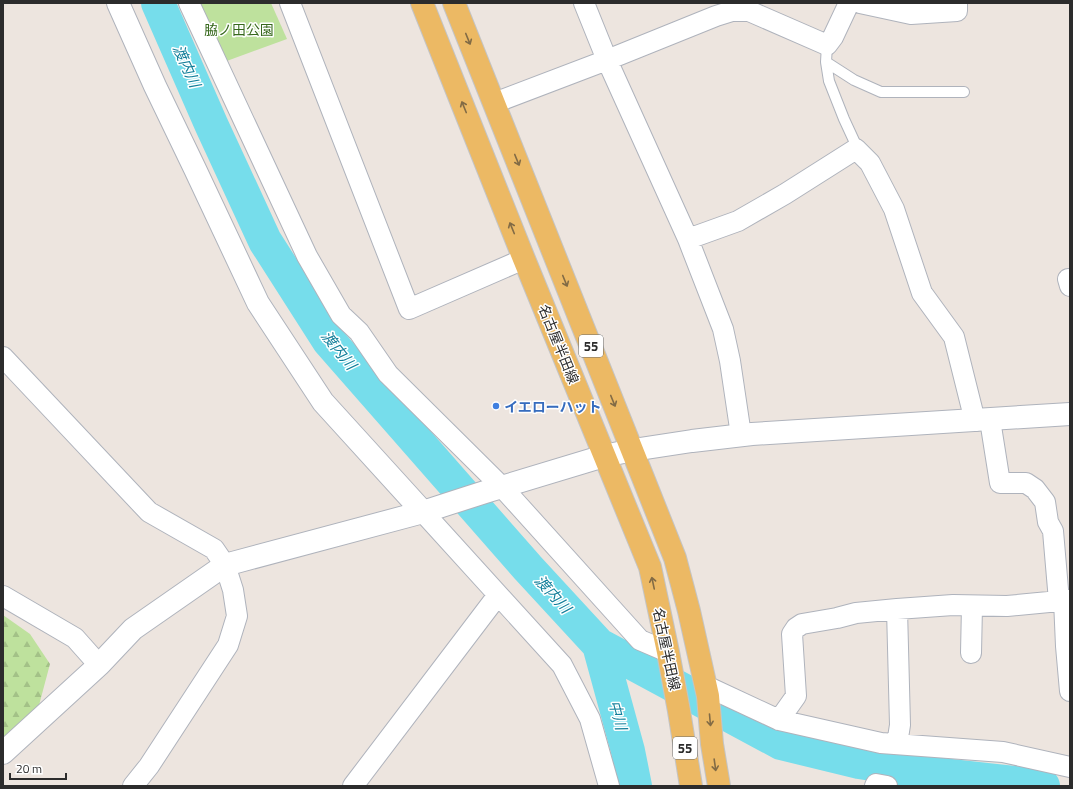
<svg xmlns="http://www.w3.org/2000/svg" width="1073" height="789" font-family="'Titillium Web','Noto Sans JP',sans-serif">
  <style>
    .forest { fill: url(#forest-firs) }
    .park { fill: #bee19d }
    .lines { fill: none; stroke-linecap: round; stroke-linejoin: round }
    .river { stroke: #76ddeb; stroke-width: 34 }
    .service-casing { stroke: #afb3bc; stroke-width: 12 }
    .minor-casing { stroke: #afb3bc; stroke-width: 22 }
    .tertiary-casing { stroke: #afb3bc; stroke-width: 24 }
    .primary-casing { stroke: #c4c4c4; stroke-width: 24 }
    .service { stroke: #fff; stroke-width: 10 }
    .minor { stroke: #fff; stroke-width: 20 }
    .tertiary { stroke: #fff; stroke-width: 22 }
    .primary { stroke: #ecb964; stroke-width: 22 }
    .oneway { stroke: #826b45 }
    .shop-dot { fill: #3f7fe0; stroke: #fff; stroke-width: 1.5 }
    .labels { text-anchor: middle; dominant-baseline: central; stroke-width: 3; stroke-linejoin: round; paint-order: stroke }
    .shield { fill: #fff; stroke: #6b6b6b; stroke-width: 1 }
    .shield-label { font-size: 13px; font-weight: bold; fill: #2c2c2c }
    .park-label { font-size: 14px; fill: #37681d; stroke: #fff }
    .street-label { font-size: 14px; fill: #2c2c2c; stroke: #fff }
    .shop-label { font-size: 14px; font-weight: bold; fill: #366cbe; stroke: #fff; text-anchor: start }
    .water-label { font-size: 15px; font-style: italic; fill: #127f9a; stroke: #fff }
  </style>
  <defs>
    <pattern id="forest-firs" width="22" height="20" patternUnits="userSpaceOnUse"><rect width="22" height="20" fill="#bee19d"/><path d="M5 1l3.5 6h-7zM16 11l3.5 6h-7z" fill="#a3c187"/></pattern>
  </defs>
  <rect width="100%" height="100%" fill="#ede5df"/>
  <path class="forest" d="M3,615l27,19 20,30 -12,45 -35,29z"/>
  <path class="park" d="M198,3h73l16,36 -63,23z"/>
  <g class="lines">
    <path class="river" d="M158,3l53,121 54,117 64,100 199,227 71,77 182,98 78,19 91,14 93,10
      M599,645l29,106 7,35"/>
    <g class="service-casing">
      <path id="service" d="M827,45l-1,17 28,18 27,12h83
        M826,62l3,19 15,38 12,26v4"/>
    </g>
    <g class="minor-casing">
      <path id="minor" d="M189,3l118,253 34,59 18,17 29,42 114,113 138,153 28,12
        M290,3l119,306 115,-50
        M584,3l23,57 81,179 35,90 7,32 11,74
        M860,3l51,11 46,-3v-8
        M494,103l113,-43 109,-44 16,-5h17l78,34 6,-8 16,-34
        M688,239l50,-18 47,-27 71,-45 14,14 24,46 28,84 32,44 21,84
        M1068,279l2,7
        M3,357l146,155 65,37 11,16 8,25 4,26 -9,29 -79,121 -16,20
        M990,420l10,63h26l9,6 10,13 3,20 5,9 6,70
        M423,512l139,153 28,54 19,67
        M3,596l72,42 24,27
        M1064,600l2,46 4,45
        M897,609l3,116 -3,19
        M971,653l1,-47
        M706,686l73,34 102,23 122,9 67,15
        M779,720l17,-24 -4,-62 4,-6 6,-4 35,-6 19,-5 41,-4 56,-4 54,1 63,-6
        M353,786l145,-191
        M875,786l1,-2 11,2"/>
    </g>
    <g class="tertiary-casing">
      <path id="tertiary" d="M118,3l37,83 40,83 63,134 65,99 100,110
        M3,753l96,-88 34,-36 92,-64 198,-53 62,-20 119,-36 29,-6 59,-9 60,-7 318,-20"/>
    </g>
    <g class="primary-casing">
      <path id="primary" d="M422,3l102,256 126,308 18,85 11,59 12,75
        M454,3l221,555 14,53 19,85 4,48 7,42"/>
    </g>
    <use href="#service" class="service"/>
    <use href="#minor" class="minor"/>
    <use href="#tertiary" class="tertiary"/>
    <use href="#primary" class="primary"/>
  </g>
  <defs><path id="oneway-shaft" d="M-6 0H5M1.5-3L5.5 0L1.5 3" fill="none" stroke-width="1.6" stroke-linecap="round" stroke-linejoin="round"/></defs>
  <g class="oneway">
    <use href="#oneway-shaft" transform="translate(468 39) rotate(68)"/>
    <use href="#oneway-shaft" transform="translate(464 107) rotate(-112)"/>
    <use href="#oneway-shaft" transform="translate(517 160) rotate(68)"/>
    <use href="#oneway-shaft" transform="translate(512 228) rotate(-112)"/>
    <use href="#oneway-shaft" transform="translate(565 281) rotate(68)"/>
    <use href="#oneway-shaft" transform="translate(613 401) rotate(68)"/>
    <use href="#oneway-shaft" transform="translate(653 583) rotate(-102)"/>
    <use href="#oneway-shaft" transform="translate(710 720) rotate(85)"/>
    <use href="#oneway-shaft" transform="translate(715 765) rotate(82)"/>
  </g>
  <circle class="shop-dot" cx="496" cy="406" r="4"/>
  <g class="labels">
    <g class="shield">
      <rect x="579" y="335" width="24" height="22" rx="3"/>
      <rect x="673" y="737" width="24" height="22" rx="3"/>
    </g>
    <g class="shield-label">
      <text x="591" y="346">55</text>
      <text x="685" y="748">55</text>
    </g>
    <g class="park-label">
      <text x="239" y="29">脇ノ田公園</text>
    </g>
    <g class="street-label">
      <text transform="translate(559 344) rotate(68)">名古屋半田線</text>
      <text transform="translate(667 649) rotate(78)">名古屋半田線</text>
    </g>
    <g class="shop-label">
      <text x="504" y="406">イエローハット</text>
    </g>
    <g class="water-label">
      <text transform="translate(187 66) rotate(66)">渡内川</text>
      <text transform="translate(339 350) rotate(51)">渡内川</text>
      <text transform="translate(553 594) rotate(48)">渡内川</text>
      <text transform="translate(618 715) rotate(75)">中川</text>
    </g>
  </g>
  <rect width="1073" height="789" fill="none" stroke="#2c2c2c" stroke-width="8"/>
  <path d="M10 773v6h56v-6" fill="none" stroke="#2c2c2c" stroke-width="2"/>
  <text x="16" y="773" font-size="12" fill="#2c2c2c" stroke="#ffffff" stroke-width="3" paint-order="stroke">20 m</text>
</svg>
